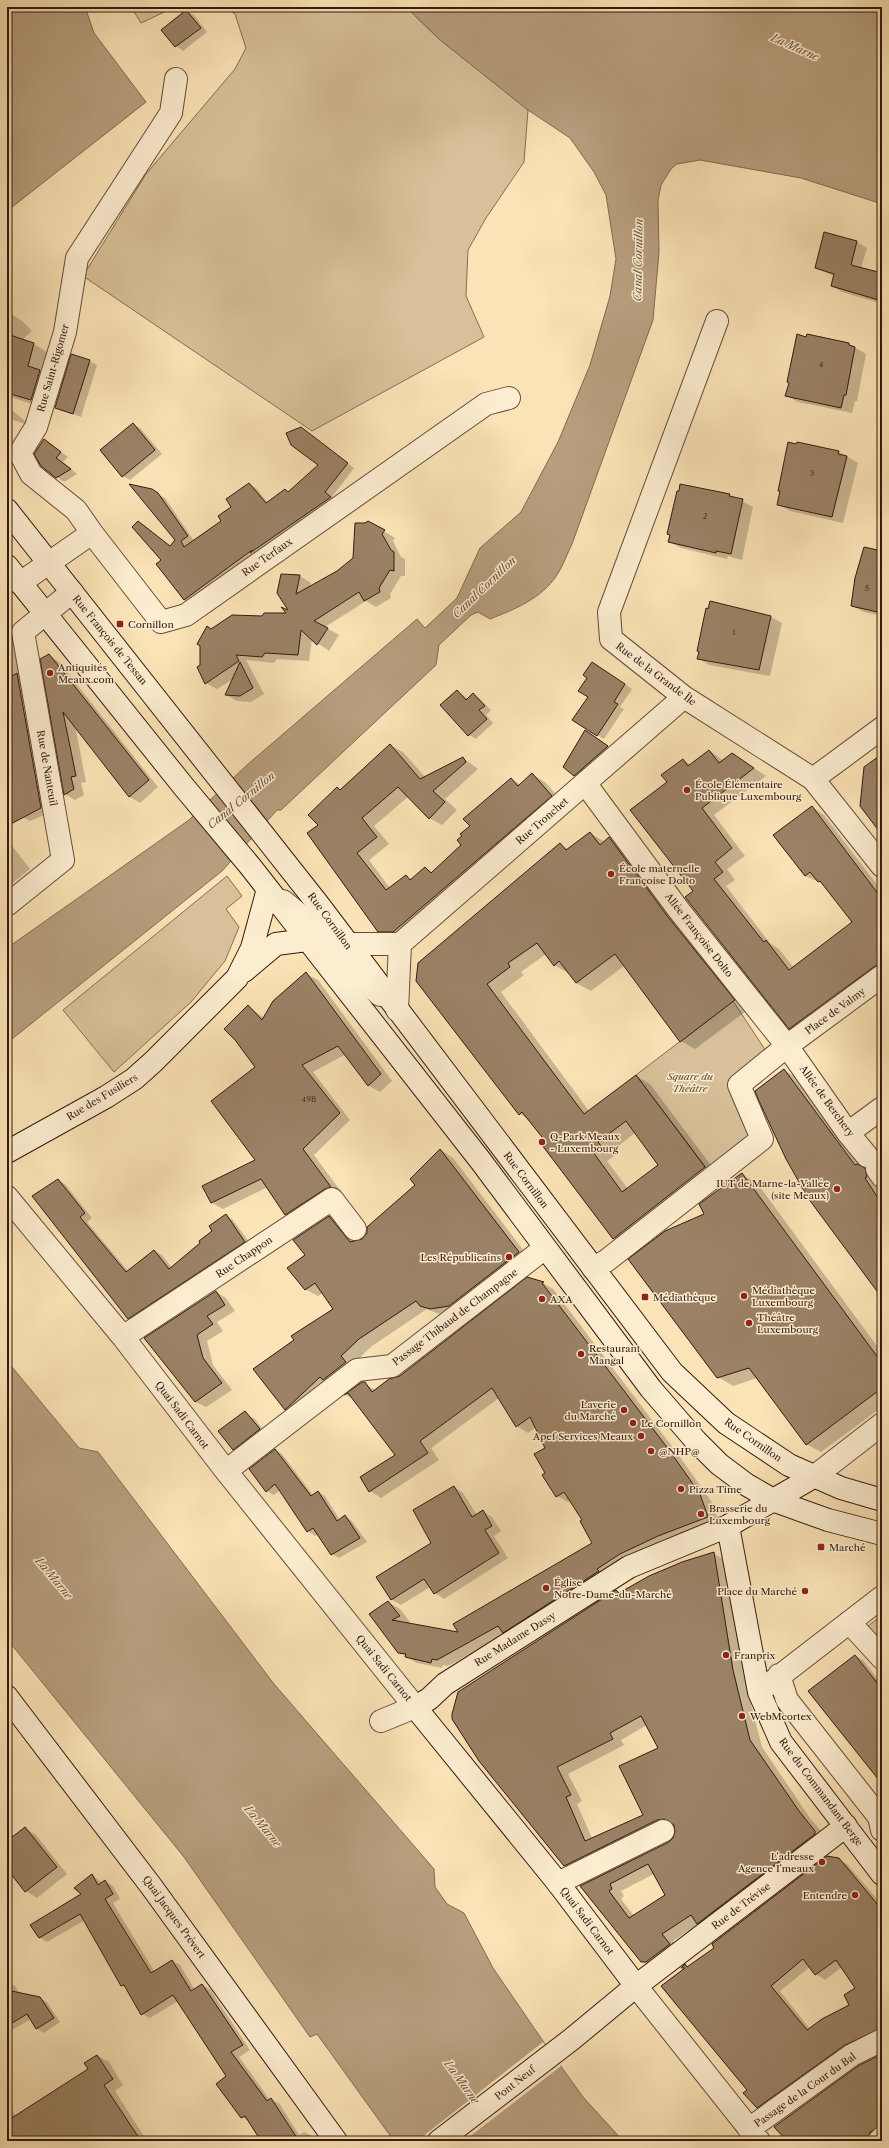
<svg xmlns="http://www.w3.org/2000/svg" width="889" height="2148" font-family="'Libre Caslon Text',serif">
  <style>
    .green { fill: #d8c19a; stroke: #866d54 }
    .water { fill: #b79e7d; stroke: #836951 }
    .pier { fill: #fae3b6 }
    .shadow { fill: #0003; fill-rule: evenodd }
    .building { fill: #9b8266; stroke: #34190f; fill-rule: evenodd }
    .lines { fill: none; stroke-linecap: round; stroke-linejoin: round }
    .street-casing { stroke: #664c39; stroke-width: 24 }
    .secondary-casing { stroke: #34190f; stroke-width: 24 }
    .street { stroke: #fcedd0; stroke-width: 22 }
    .secondary { stroke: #fcedd0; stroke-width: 22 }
    .poi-dot { fill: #8f2418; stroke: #fcedd0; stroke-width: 1.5 }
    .labels { text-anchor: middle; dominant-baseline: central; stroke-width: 3; stroke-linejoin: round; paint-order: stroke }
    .number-label { font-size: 8px; fill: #4e3325 }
    .street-label { font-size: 10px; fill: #34190f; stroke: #fcedd0 }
    .poi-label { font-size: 10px; fill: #34190f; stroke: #fcedd0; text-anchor: start }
    .park-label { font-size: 10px; font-style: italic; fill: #654b39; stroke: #fcedd0 }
    .water-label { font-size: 11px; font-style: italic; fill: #684e3b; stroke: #fcedd0 }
  </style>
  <rect width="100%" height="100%" fill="#fae3b6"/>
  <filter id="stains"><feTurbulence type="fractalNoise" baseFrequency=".005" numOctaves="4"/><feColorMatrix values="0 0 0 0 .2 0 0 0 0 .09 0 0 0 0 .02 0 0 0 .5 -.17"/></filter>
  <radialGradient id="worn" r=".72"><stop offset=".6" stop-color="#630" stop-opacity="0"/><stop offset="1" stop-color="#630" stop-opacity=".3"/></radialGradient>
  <path class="green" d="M131,7h44l-34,16z
    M226,7h180l33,32 89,71 -4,52 -38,56 -18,32 -2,46 18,41 -172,94 -229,-155 63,-102 89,-105 11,-21 -11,-34z
    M227,876l15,20 -16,13 13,18 -14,34 -34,41 -77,70 -51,-62z
    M733,1001l33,50 -36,29 22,54 -45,35 -71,-94z
    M882,1615v36l-19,-21z"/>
  <path class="water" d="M7,7h78l9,26 52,69 -139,109z
    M406,7h476v197l-81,-26 -101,-18 -23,4 -6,5 -10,16 -3,15 1,52 -6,68 -81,224c-5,10 -9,22 -15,31 -16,24 -42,34 -67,44l-12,-7 -7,3 -32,30 -3,20 -155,145h-4l-55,61 -215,172v-95l182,-128 58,-55 170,-146 8,9 32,-30 23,-50 41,-36 37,-70 32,-77 20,-69 6,-37 -10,-64 -12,-23 -24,-34 -42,-28 -89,-71z
    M7,1361l72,87 19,4 176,232 160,185 1,18 12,17 17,9 29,55 52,76 38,53 40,44h-229l-77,-107 -7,3 -126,-180 -177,-218z"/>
  <path class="pier" d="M543,2042l18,24 -97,75h-47z"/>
  <path class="shadow" d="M186,11l8,4 13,17 -24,19 -7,-5 -14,-16z
    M825,233l32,9 10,6 -6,20 21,6v30l-40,-12 -10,-6 2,-10 -18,-8z
    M7,312l14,8 11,11 -10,9 12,4 18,11 -2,55 -43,-14z
    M849,344l17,10 -9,47h-2l-3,12 -54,-11 -11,-6z
    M89,361l8,4 -16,52 -25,-9z
    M7,406l24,20 -24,-8z
    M133,424l7,4 22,26 -32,26 -7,-4z
    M301,428l53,40 -22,29 5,4 -146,103 -7,-4 -27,-36 5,-4 15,-19 -18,-46 6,3 29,43 29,-19 26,-38 7,4 12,15 20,-11 31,-27z
    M44,440l24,17 -5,5 14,12 -13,8 -7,-5z
    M797,443l42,9 19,11 -15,60 -53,-12 -12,-7 3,-12 -2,-2z
    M681,485l49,10 23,12 -11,53 -14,-4 -1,3 -46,-11 -12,-6z
    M368,522l27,16 -2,3 8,16 4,2v17h-4l-11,18 1,4 -15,9 -10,-6 -41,26 14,8 -10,16 -17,-12 -3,22 -32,-2 -3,4 -28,-3 18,34 -13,8 -14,-1 -11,-6 7,-16 -16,10 -11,-6 -5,-18 10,-36 80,-17 9,-36 11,7 -1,4 28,-15 16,-13z
    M882,552v64l-18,-4 -12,-6z
    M711,602l60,15 11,6 -12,53 -61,-11 -11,-7z
    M7,624l4,5 10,28 28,156 -19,8 -8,-4 -15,-31z
    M49,655l10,7 99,125 -18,16 -10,-6 -55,-72 11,57 -5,1 3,12 -9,5 -10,-6z
    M599,667l33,22 -12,18 4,2 -20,30 -7,-4 -8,-38z
    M458,691l10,8 5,-4 7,4 11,11 -5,5 7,8 -17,16 -7,-4z
    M592,735l22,16 -33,29 -7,-4z
    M390,745l13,7 22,25 38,-19 15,11 -33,30 12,11 -15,15 -13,-7 -20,-22 -35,30 15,18 -20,16 21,28 16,-12 6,4 14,-12 7,5 30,-28 8,-19 40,-47 10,6 12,-10 12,7 19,21 -172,135 -13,-7 -59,-106 17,-37 4,3z
    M710,751l14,10 21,1 21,14 -52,39 31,41 -18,13 8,11 -9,6 44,57 9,6 15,19 59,-45 -29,-39 -19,-8 7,-69 12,8 58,76v86l-79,58 -13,-7 -96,-137 -26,-108 15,-23 8,5z
    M590,833l15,9 5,-4 14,9 125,162 -54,40 -14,-8 -57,-75 -33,25 -15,-8 -6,-9 -16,-9 -8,-11 -25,18 3,3 -23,17 88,119 47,-35 14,8 69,92 -91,71 -14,-9 -67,-96 -17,-22 -10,-6 -103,-133 143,-137 8,5zM635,1133l25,32 -32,24 -21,-28 8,-6 -3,-4z
    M7,839l23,30 -21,17 -2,-1z
    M306,974l12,6 74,101 -12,11 -11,-6 -23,-32 -33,18 37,48 -36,35 28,38 -45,27 -11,-6 -18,-27 -45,22 -12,-7 46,-42 -1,-93 -8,-61 16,12z
    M784,1070l11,7 68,91 13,8 2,7 -2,2 6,10v101z
    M441,1150l12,8 78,102 -87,56 -17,-7 -55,37 -74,70 -12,-7 9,-69 39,-31 -11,-16 -5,3 -13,-7 1,-33 23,-39 13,7 14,18 7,-2 53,-55z
    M742,1175l15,8 125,170v54l-61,45 -15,-8 -49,-66 -24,8 -15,-9 -13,-162z
    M58,1180l7,4 27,34 -5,4 41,49 26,-20 8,4 10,13 42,-37 12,-16 7,5 19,26 -116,76 -7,-4z
    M527,1279l16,4 10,6 127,168 31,44 8,22 -213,111 -58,32 -5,-1 -1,3 -25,-5 -18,-11 -29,-38 18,-12 12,7 10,13 -3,2 54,9 132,-90 -10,-22 -13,-20 -2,1 -11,-6 -11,-23v-25l-10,-21 -8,6 -11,-7 -18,-28 -68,50 8,12 -58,38 -11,-7 26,-36 -40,-54 -10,-6 16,-12 14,7 24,-13z
    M216,1292l10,6 9,13 -18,11 6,9 -16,10 6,24 19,25 -26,17 -10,-5 -50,-64z
    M247,1415l8,4 11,15 -25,19 -7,-4z
    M275,1450l7,4 31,41 5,-3 7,4 15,24 5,-4 7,5 15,21 -28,16 -7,-4 -14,-20 -3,2 -7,-5 -28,-41 -6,5 -7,-4z
    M882,1451v20l-3,-18z
    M454,1487l9,6 14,22 6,-3 9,5 9,14 -7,5 14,22 -64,41 -9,-6 -5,-6 -29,18 -10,-6 42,-56z
    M714,1554l11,6 19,117 18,70 48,71 17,20 -154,103 8,10 -27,17 -12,-7 -61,-74 88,-44 5,-4 2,-7 -1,-7 -99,47 -12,-7 -84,-105 136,-169 4,2zM647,1725l12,23 -15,67 -52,23 -15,-34 5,-3 -14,-27 56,-29 -3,-5zM654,1874l13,22 -33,20 -13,-17 3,-3 -3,-5z
    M855,1656l8,4 19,25v98z
    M25,1828l11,7 31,39 -30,24 -11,-7 -19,-23v-25z
    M838,1859l10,6 34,40v131l-115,77 -10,-6 -71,-138 -3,-2 2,-2 4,2zM810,1967l6,7 9,6 17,-13 14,21 -5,17 -41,24 -30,-38z
    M92,1875l10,8 3,-2 8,5 7,13 -7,4 41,68 18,-10 8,4 15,25 7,-5 8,4 40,61 -11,7 31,43 9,3 20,32 5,-3 8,4 3,5h-53l-12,-19 -8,-5 -14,-40 -50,-76 -28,17 -8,-4 -15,-25 -5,-4 -37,-65 -38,22 -8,-5 44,-42z
    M7,1982l8,4 5,8 20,4 7,4 13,20 -16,11 -7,-4 -6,-10 -24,14z
    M882,2055v81l-4,5h-90z
    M98,2056l11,6 14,23 -8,6 32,50h-140v-34l5,3 4,6 73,-47z"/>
  <path class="building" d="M186,10l15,18 -26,19 -14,-17z
    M824,232l33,9 -6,24 31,8v28l-51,-15 3,-12 -19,-6z
    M7,334l27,9 -6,23 12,4 -9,30 -24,-7z
    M797,334l9,3 1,-3 42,9v2l6,2 -9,48h-2l-3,13 -56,-12 4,-13 -2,-1z
    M71,354l19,6 -17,54 -18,-6z
    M133,423l22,27 -33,27 -22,-27z
    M301,427l47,36 -23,29 6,5 -81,56 2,-3 -68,50 -28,-36 5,-4 -29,-33 6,-6 32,25 5,-6 -46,-56 23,5 6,4 30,43 -7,5 3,6 37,-26 -3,-5 13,-9 -5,-8 23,-16 17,20 19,-14 3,3 30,-27 -27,-20 -5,-12z
    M44,439l17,13 -5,6 15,11 -15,9 -15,-12 -7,-12z
    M788,442l8,2 1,-2 42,9 -1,3 9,2 -15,61 -55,-12 3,-14h-2z
    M680,484l50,10 -1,2 14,3 -12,55 -15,-3v2l-48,-11 2,-7 -3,-1 10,-43h2z
    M368,521l17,9 -3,4 9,16 3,2v19l-4,-1 -11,18 1,4 -16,9 -5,-9 -45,29 14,7 -11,17 -16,-15 -3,25 -33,-2 -3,4 -26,-2 3,6 -34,23 -8,-17 3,-2v-19l-3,-2 10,-18 4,3 21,-14 30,1 2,-3h22l-5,-6 7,3 -11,-17 4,-19 19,1 -4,19 41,-23 16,-13 2,-35h10z
    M864,547l18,4v62l-31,-7 4,-28z
    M710,601l61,15 -12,54 -62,-11 2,-7 -2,-1 9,-43 2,1z
    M49,654l100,126 -20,17 -66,-85 13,64 -5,1 3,12 -10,6 -24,-136z
    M240,662l13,26 -13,8 -15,-1z
    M592,662l33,22 -11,18 4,2 -21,32 -25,-16 16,-23 -10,-6 9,-13 -4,-3z
    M17,673l24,135 -34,18v-147z
    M457,690l9,10 7,-7 12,13 -6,4 8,9 -19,17 -28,-31z
    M585,730l23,16 -34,30 -11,-9z
    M390,744l30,35 43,-22 3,5 -33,29 12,11 -16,17 -31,-32 -36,31 15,19 -20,16 29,37 20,-15 4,5 15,-13 6,6 30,-28 -4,-5 5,-4 -2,-2 10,-8 -7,-7 48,-41 7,8 14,-13 20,23 -159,136h-15l-71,-99 11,-8 -10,-10 29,-28 3,3z
    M709,750l10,13 13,-10 22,15 -52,40 30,40 -17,14 8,10 -9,7 45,57 5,6 2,-2 23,30 63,-48 -32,-41 -2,1 -8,-10 -5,4 -32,-41 39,-29 70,93v65l-7,2 -86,63 -104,-132 8,-6 -63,-81 37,-28 -6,-7 22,-16 5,7z
    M882,754v81l-22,-29 4,-39z
    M590,832l10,13 9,-8 59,80 67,83 -55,42 -65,-88 -39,29 -17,-22 -5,5 -17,-23 -29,20 2,4 -23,17 97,130 52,-39 69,92 -92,72 -71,-94 4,-3 -24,-30 -3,3 -103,-134 2,-18 142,-120 6,7zM626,1121l32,44 -36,27 -29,-40 8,-6 -3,-4z
    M306,972l75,102 -13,12 -30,-40 -36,19 38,48 -37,36 28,38 -6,2 -40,26 -24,-36 -50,24 -9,-17 53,-26 -44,-59 44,-34 -20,-27 -11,-11 24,-24 14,15 11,-19z
    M784,1069l71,96 2,-1 8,4 2,9 -2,1 17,26v94l-74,-100 -22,-39 -27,-58 -4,-10z
    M882,1144v14l-3,-1 -2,-9z
    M440,1149l79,103 -70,54 -19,3 -10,-3 -4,-5 -57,38 -18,17 5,6 -23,18 -3,-3 -35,33 -32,-41 41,-29 -3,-4 42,-27 -18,-26 -10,7 -18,-22 18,-13 -12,-15 36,-24 21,26 12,-3 5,-6v-6l48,-42 -5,-6z
    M742,1173l140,190v25l-76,57 -57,-77 -32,10 -89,-119 37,-28 39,-17 -5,-10z
    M58,1179l27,34 -5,4 46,55 28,-22 15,19 31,-26 -1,-2 13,-10 -3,-5 17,-12 19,28 -117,77 -96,-123z
    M527,1277l17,5 -2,1 127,167 31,44 8,23 -50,19 -38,18 -23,15 2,2 -96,62 -5,-7 -61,34 -5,-1 -1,4 -26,-6 1,-3 -8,-1 -29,-39 19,-13 12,15 -8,4 66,12 -5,-8 139,-81 -12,-22 2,-1 -18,-28 -8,5 -14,-22 3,-2 -11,-19 11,-6 -15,-31 -14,10 -24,-39 -72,53 8,12 -59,39 -9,-15 35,-22 -47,-62 -4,2 18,-13h3l7,10 17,-13 11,-3z
    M216,1291l9,14 -18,11 6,8 -16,11 6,23 19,25 -27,19 -51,-64z
    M245,1411l15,18 -27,21 -15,-19z
    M275,1449l36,47 7,-5 19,30 8,-6 15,23 -29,17 -18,-27 -6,4 -32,-48 -9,8 -17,-23z
    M454,1486l18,31 11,-7 9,16 -7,4 14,23 -65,41 -10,-15 -33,21 -15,-23 55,-34 -18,-33z
    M714,1552l19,118 17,70 49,71 16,20v3l-118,90 -6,-9 -29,19 8,10 -24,18h-5l-61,-76 89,-44 4,-4 2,-6 -1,-7 -10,-6 -7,1 -93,46 -85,-105 -27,-42v-5l6,-22 158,-102 3,3 30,-17 33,-14zM641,1716l17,32 -39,18 24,49 -58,26 -19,-44 5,-2 -14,-28 56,-28 -3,-6zM648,1864l17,31 -36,23 -20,-27 3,-2 -2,-5z
    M855,1655l27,34v95l-74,-93z
    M25,1827l32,40 -32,25 -18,-23v-28z
    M827,1856l12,2 43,52v118l-37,17 -88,63 -14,-15 4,-3 -86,-104 24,-18h-4l4,-4 2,3 27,-19 -2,-4zM803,1959l12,16 21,-15 19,28 -11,7 5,10 -27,14 -15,11 -36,-44z
    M92,1874l6,11 7,-5 8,14 -8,5 46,74 21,-13 19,31 11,-7 41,61 -12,7 36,49 4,-3 28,43h-38l-16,-25 -4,2 -25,-34 10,-8 -53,-81 -32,20 -17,-30 -3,1 -41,-72 -41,24 -9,-13 51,-31 -7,-6z
    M7,1990l33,7 14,21 -18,11 -9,-15 -20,12z
    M882,2054v72l-12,6 -3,9h-80l-13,-14 84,-61z
    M97,2055l16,24 -9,6 37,56h-134v-20l81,-52 -4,-6z"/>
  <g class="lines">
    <g class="street-casing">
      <path id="street" d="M717,321l-108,291 2,27 73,58 129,82 69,87
        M92,533l-16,-23 -45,-36 -11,-21 16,-26 29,-95 12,-74 94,-145 5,-34
        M20,583l72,-50 69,89 25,-7 300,-211 23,-6
        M813,779l69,-51
        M585,783l93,126 109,137 61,87 19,23
        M283,901l34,28 30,15h53
        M7,905l56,-45 -40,-228 49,-40
        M309,941l21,9 50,45
        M400,944l284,-247
        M397,1010l3,-66
        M848,1133l34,-25
        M877,1169l5,7
        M7,1197l116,140 103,134 189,236 -34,14
        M593,1268l13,-7 156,-122 -23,-54 48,-39 95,-70
        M123,1337l209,-138 23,30
        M226,1471l131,-101 35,-4 153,-118
        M815,1476l67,-52
        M849,1622l33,36
        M779,1675l8,25 92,117 3,13
        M768,1685l114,-88
        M558,1883l105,-52
        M636,1986l123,155
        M749,2129l103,-74 30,-15
        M879,2141l3,-3"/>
    </g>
    <g class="secondary-casing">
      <path id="secondary" d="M7,510l311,394 354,468 54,51 63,42 52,23 41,12
        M7,566l177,221 66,79 230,294 171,229 45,52 23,23 28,21 28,16 53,19 54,14
        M244,971l32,-27 31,-4
        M7,1152l99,-55 28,-18 19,-17 84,-84 15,-30 16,-59
        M728,1526l31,166 22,50 101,132
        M7,1697l144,189 185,255
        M636,1986l-78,-103 -143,-176 14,-8 16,-15 184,-117 99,-41 87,-50
        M439,2141l133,-102 64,-53 210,-160"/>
    </g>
    <use href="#street" class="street"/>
    <use href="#secondary" class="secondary"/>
  </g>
  <g class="poi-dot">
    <rect x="116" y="620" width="8" height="8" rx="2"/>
    <circle cx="50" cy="673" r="4"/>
    <circle cx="687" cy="790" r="4"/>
    <circle cx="611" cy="874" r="4"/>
    <circle cx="542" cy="1142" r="4"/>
    <circle cx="837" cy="1189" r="4"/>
    <circle cx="509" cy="1257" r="4"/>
    <circle cx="744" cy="1296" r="4"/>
    <rect x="641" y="1293" width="8" height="8" rx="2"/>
    <circle cx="542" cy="1299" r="4"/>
    <circle cx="749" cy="1323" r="4"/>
    <circle cx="581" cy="1354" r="4"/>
    <circle cx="624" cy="1410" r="4"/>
    <circle cx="633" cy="1423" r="4"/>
    <circle cx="641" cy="1436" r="4"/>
    <circle cx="651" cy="1451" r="4"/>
    <circle cx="681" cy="1489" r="4"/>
    <circle cx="701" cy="1514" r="4"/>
    <rect x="817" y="1543" width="8" height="8" rx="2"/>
    <circle cx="546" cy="1588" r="4"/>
    <circle cx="805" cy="1591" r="4"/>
    <circle cx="726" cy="1655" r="4"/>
    <circle cx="742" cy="1716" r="4"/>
    <circle cx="822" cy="1862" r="4"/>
    <circle cx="855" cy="1895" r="4"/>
  </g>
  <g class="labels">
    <g class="number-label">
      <text x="821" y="364">4</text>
      <text x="812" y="473">3</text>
      <text x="705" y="516">2</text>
      <text x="867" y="588">5</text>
      <text x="734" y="632">1</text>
      <text x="309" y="1099">49B</text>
    </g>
    <g class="street-label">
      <text transform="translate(53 368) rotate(-74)">Rue Saint-Rigomer</text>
      <text transform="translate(267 557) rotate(-35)">Rue Terfaux</text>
      <text transform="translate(110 640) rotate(51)">Rue François de Tessan</text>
      <text transform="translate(656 674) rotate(37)">Rue de la Grande Île</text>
      <text transform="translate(47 768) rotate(80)">Rue de Nanteuil</text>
      <text transform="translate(542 821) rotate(-41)">Rue Tronchet</text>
      <text transform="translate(330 921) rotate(54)">Rue Cornillon</text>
      <text transform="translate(699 935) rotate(52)">Allée Françoise Dolto</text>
      <text transform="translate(835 1011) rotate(-36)">Place de Valmy</text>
      <text transform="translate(102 1097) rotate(-31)">Rue des Fusiliers</text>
      <text transform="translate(827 1101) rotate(54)">Allée de Berchery</text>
      <text transform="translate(526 1180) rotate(53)">Rue Cornillon</text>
      <text transform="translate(244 1257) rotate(-34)">Rue Chappon</text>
      <text transform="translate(455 1317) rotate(-37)">Passage Thibaud de Champagne</text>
      <text transform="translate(182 1415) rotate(53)">Quai Sadi Carnot</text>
      <text transform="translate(753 1440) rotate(35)">Rue Cornillon</text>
      <text transform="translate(515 1639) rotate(-32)">Rue Madame Dassy</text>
      <text transform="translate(384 1668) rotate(51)">Quai Sadi Carnot</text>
      <text transform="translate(821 1792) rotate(53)">Rue du Commandant Berge</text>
      <text transform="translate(741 1906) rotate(-37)">Rue de Trévise</text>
      <text transform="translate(174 1917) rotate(54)">Quai Jacques Prévert</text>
      <text transform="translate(587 1921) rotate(53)">Quai Sadi Carnot</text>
      <text transform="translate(515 2083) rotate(-38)">Pont Neuf</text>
      <text transform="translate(805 2090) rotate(-35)">Passage de la Cour du Bal</text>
    </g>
    <g class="poi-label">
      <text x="128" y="624">Cornillon</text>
      <text x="58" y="667">Antiquités<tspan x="58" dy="12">Meaux.com</tspan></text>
      <text x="695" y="784">École Élémentaire<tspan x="695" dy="12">Publique Luxembourg</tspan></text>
      <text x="619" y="868">École maternelle<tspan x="619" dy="12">Françoise Dolto</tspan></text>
      <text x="550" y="1136">Q-Park Meaux<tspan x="550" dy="12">- Luxembourg</tspan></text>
      <text x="829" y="1183" text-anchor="end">IUT de Marne-la-Vallée<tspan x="829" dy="12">(site Meaux)</tspan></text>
      <text x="501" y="1257" text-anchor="end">Les Républicains</text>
      <text x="752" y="1290">Médiathèque<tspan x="752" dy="12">Luxembourg</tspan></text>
      <text x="653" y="1297">Médiathèque</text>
      <text x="550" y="1299">AXA</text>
      <text x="757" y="1317">Théâtre<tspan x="757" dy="12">Luxembourg</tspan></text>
      <text x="589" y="1348">Restaurant<tspan x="589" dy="12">Mangal</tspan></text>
      <text x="616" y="1404" text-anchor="end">Laverie<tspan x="616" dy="12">du Marché</tspan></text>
      <text x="641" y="1423">Le Cornillon</text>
      <text x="633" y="1436" text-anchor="end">Apef Services Meaux</text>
      <text x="659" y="1451">@NHP@</text>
      <text x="689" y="1489">Pizza Time</text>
      <text x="709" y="1508">Brasserie du<tspan x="709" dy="12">Luxembourg</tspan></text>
      <text x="829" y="1547">Marché</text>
      <text x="554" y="1582">Église<tspan x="554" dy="12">Notre-Dame-du-Marché</tspan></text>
      <text x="797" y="1591" text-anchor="end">Place du Marché</text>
      <text x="734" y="1655">Franprix</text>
      <text x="750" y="1716">WebMcortex</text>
      <text x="814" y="1856" text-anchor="end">L'adresse<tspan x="814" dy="12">Agence I'meaux</tspan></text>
      <text x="847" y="1895" text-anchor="end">Entendre</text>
    </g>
    <g class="park-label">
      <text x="690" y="1076">Square du<tspan x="690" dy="12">Théâtre</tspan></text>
    </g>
    <g class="water-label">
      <text transform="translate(795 47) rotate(24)">La Marne</text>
      <text transform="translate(638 260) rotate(-89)">Canal Cornillon</text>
      <text transform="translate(484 587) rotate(-44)">Canal Cornillon</text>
      <text transform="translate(241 800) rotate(-39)">Canal Cornillon</text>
      <text transform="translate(54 1578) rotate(50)">La Marne</text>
      <text transform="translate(263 1826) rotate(50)">La Marne</text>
      <text transform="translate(462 2082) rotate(54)">La Marne</text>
    </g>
  </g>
  <rect width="889" height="2148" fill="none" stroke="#fae3b6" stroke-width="24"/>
  <rect x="8" y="8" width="873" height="2132" fill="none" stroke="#34190f" stroke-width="2"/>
  <rect x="12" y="12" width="865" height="2124" fill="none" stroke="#34190f"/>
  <rect width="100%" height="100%" filter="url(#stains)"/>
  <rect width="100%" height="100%" fill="url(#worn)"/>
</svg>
